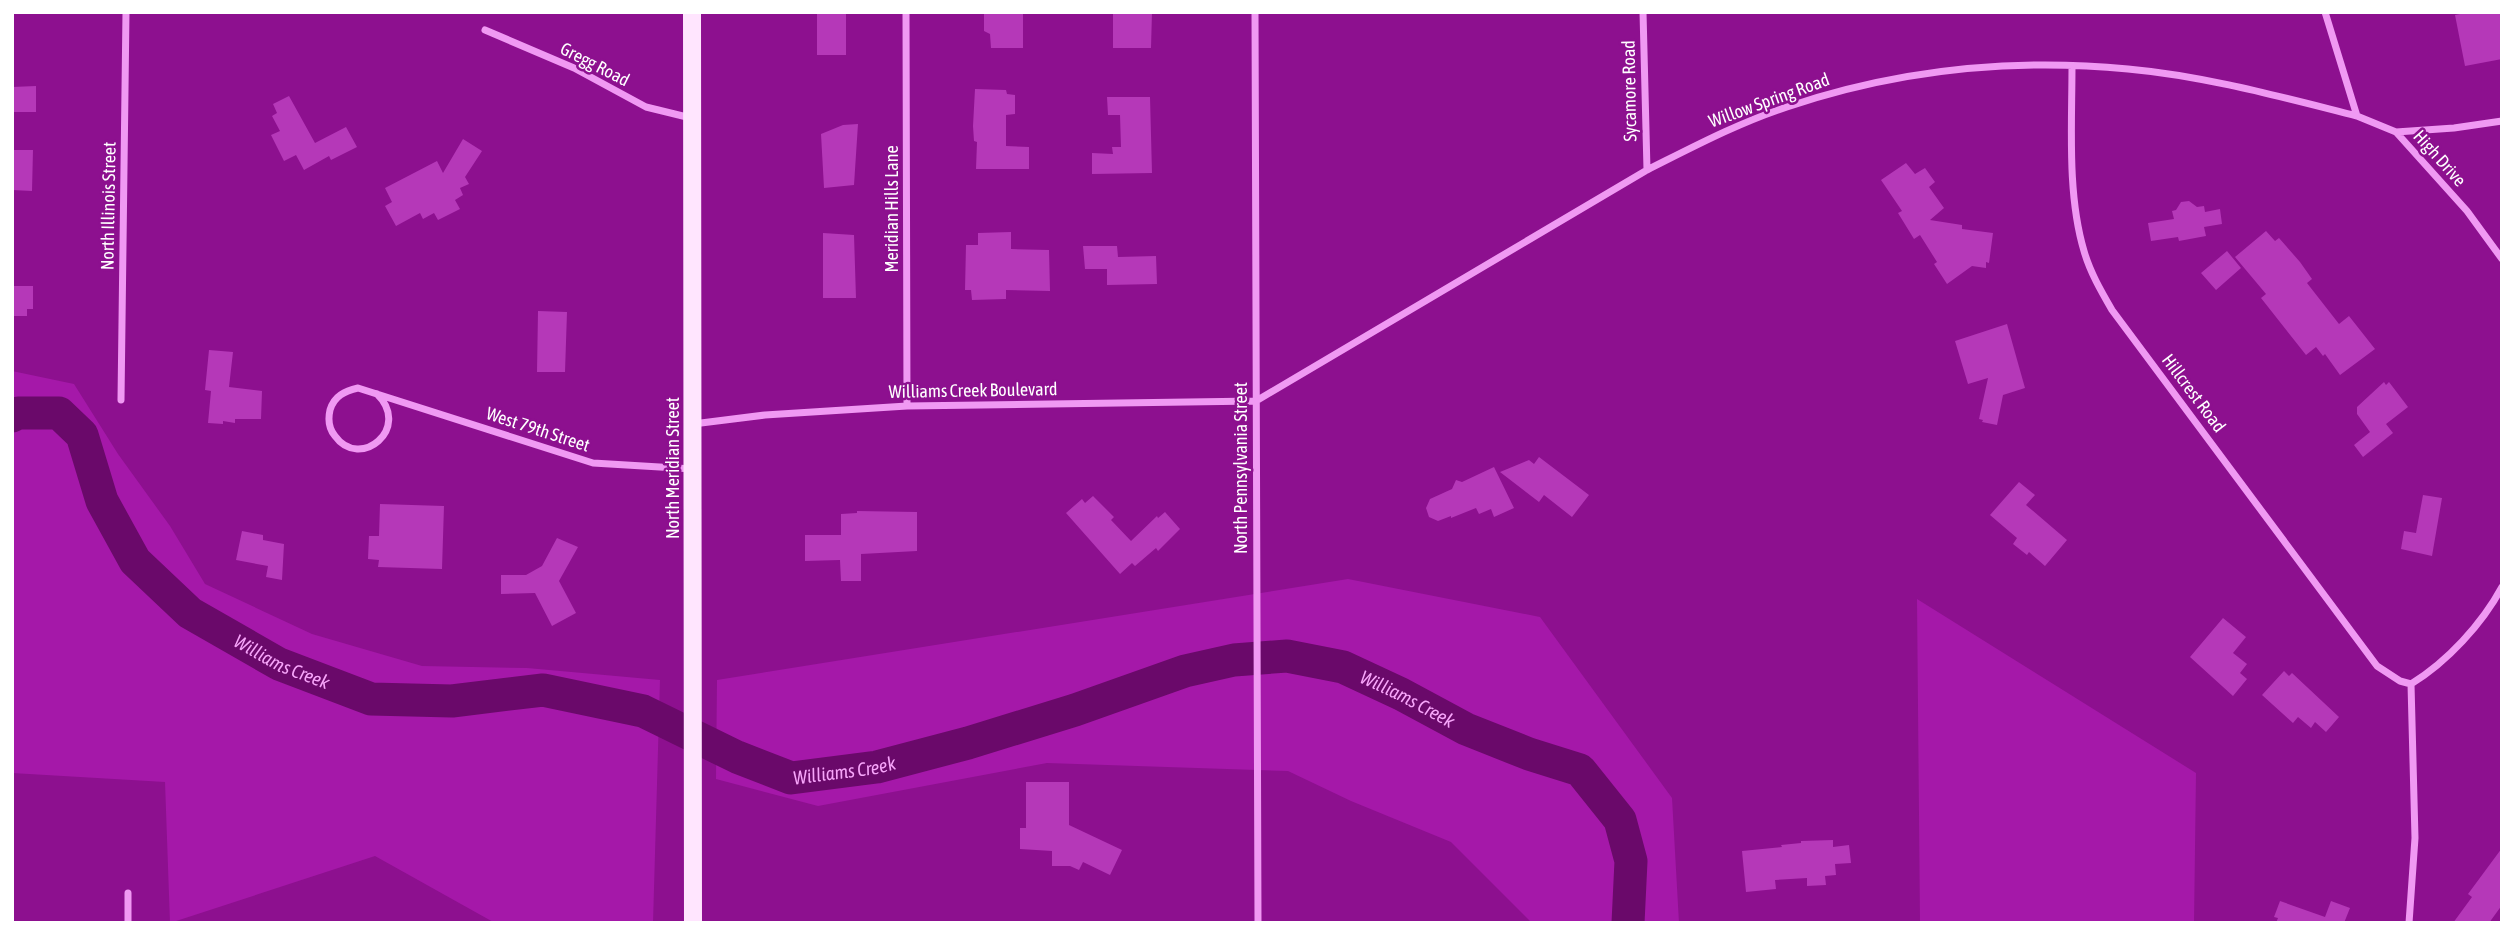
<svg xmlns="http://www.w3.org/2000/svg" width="2514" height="935" font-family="'Asap Condensed',sans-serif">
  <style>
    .green { fill: #a518a9 }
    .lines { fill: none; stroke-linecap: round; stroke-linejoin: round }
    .river { stroke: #6a096a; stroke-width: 33 }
    .building { fill: #b538b8 }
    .minor { stroke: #f099f3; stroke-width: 7 }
    .primary { stroke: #ffe5fe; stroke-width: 18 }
    .labels { text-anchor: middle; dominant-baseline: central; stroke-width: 5; stroke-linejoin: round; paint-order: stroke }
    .street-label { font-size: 18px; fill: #fff; stroke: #8d108f }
    .water-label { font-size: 19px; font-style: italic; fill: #f7a5fa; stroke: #8d108f }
  </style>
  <rect width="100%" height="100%" fill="#8d108f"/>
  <path class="green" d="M12,371l62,13 44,70 52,72 35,58 107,50 110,32 105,2 133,12 -7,243h-158l-120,-67 -205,67 -5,-141 -153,-9z
    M1348,579l192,38 132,181 7,125h-147l-81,-81 -100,-41 -63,-30 -241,-8 -229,43 -102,-27 1,-99z
    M1917,599l279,174 -2,150h-274z"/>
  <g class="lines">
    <path class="river" id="s1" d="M12,416l6,-3h41l23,22 20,66 33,60 55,52 89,51 92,35 81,2 91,-11 100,21 94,46 54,21 86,-11 91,-24 107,-33 110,-39 49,-11 53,-4 56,11 58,27 65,35 63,25 51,16 40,50 11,41 -3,62"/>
  </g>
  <path class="building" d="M817,12h29v43h-29z
    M984,12h39v36h-32l-1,-14 -6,-3z
    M1113,12h39l-1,36h-38z
    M2470,12h32v47l-37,7 -10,-51z
    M36,86v26h-24v-25z
    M975,89l31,1 1,4 8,1v19l-9,1v31l23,1v22h-53l1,-27 -3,-1 -1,-15z
    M289,96l26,47 31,-16 11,20 -26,13 -2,-4 -25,14 -8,-15 -12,6 -13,-26 9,-4 -8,-15 5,-3 -4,-9z
    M1107,97h43l2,76 -60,1v-21l21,1 -1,-7h9l-1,-32h-12z
    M858,124l-4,61 -30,3 -3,-54 22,-9z
    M463,139l19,12 -17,26 4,7 -9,4 3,7 -8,5 5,9 -22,11 -4,-7 -11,6 -3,-6 -24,13 -11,-20 7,-4 -7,-14 52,-27 6,12z
    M12,150h21l-1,41 -20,-1z
    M1906,163l9,11 10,-6 10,14 -6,5 15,21 -14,12 32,5v4l31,4 -4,30 -3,-1v6l-14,-2 -25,18 -13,-20 3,-2 -17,-27 -6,4 -16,-26 4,-2 -21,-31z
    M2189,201l8,6 7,-1 1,6 15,-3 2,15 -18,3 2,9 -27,5 -1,-4 -27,4 -3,-18 26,-4 -2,-8 4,-1 5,-8z
    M2266,231l9,10 4,-3 21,24 12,17 -5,4 32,41 10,-8 26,33 -35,26 -15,-21 -2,2 -7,-9 -10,8 -45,-57 5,-4 -31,-37z
    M1011,232v17l38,1 1,41 -44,-1v9l-34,1 -1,-10h-6l1,-45h12v-12z
    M823,233l31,2 2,63h-33z
    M1083,246h34l1,11 38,-1 1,28 -50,1v-16h-22z
    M2227,251l14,17 -25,22 -15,-17z
    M12,286h21v23h-6v7h-15z
    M538,311l29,1 -2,60h-28z
    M2007,324l18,64 -22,7 -6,30 -15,-3 1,-2 -4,-1 9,-41 -20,6 -13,-43z
    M209,350l24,2 -4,35 33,4 -1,28h-26v4l-12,-2v3l-15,-1 3,-32 -6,-1z
    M2384,382l2,3 3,-3 19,25 -22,17 7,9 -30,24 -9,-12 16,-13 -13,-18v-7z
    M1539,457l50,38 -17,22 -28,-22 -5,7 -39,-30 29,-12 5,4z
    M1494,467l20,41 -20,9 -3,-8 -12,5 -3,-6 -25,10v-2l-13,5 -9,-4 -3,-9 4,-9 22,-10 4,-9 6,2z
    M2019,482l16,13 -9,10 41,35 -22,26 -16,-14 -2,3 -14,-11 4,-6 -27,-23z
    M2423,495l19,3 -10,58 -31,-7 3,-18 12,2z
    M1093,496l21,21 -3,3 20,21 26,-25 1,2 7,-6 15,17 -22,22 -2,-3 -21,18 -3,-3 -12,11 -54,-61 16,-14 3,4z
    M380,504l64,2 -2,63 -64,-2 1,-7 -11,-1 1,-23h10z
    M857,511l60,1v39l-56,3v27h-20l-1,-21 -35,1v-26h36v-21l16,-1z
    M242,531l21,4v5l21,4 -2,36 -16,-3 2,-11 -32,-6z
    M557,538l21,9 -19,34 17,32 -24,13 -17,-33 -34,1v-19h25l16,-9z
    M2223,618l23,19 -13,16 14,11 -7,9 7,6 -14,17 -43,-39z
    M2284,671l5,5 3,-3 47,44 -13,15 -11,-10 -4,6 -13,-11 -5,6 -31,-28z
    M1026,782h43v43l53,25 -12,25 -27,-13 -4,8 -9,-4h-18v-15l-32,-2v-21h6z
    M1833,840v7l16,-2 2,18 -16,1 1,11 -11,1 1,9 -19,1v-8l-32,2 1,9 -30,3 -4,-41 40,-4 -1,-2 20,-2v-2z
    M2502,848v57l-13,18h-36l19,-26 -4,-3z
    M2280,901l45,16 6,-16 19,7 -6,15h-68l2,-5 -4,-1z"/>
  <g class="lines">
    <path class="minor" d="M906,12l1,394
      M1255,12l3,911
      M1643,12l4,158
      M2325,12l32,104 39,16 71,79 35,48
      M485,30l89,38 72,39 45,11
      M2072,66c0,59 -5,128 12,185 6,21 17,40 28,59l265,356 23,15 11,3
      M2396,132l58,-4 48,-7
      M377,394c35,34 -17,77 -42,42 -6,-7 -7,-17 -5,-26 4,-14 15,-19 28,-22l235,75 100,6
      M121,400l5,-388
      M693,424l72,-9 142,-9 349,-5 391,-231c46,-23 91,-47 140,-63 110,-37 226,-49 341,-38 77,7 153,28 229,47
      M2411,684c36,-22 71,-60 91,-97
      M128,893v30
      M2409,923l6,-85 -4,-154"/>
    <path class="primary" d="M692,12l1,911"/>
  </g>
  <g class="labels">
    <g class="street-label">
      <text transform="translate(595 64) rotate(27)">Gregg Road</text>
      <text transform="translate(1629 91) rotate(-91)">Sycamore Road</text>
      <text transform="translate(1769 100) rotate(-20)">Willow Spring Road</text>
      <text transform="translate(2440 158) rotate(48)">High Drive</text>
      <text transform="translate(108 206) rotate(-89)">North Illinois Street</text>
      <text transform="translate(891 209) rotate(-90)">Meridian Hills Lane</text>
      <text transform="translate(973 390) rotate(-1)">Williams Creek Boulevard</text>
      <text transform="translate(2194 393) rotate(53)">Hillcrest Road</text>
      <text transform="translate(538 429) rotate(18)">West 79th Street</text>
      <text transform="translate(672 468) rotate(-90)">North Meridian Street</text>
      <text transform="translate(1240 468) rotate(-90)">North Pennsylvania Street</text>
    </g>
    <g class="water-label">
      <text stroke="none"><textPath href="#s1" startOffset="397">Williams Creek</textPath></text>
      <text stroke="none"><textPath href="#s1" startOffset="1573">Williams Creek</textPath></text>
      <text stroke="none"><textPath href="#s1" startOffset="985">Williams Creek</textPath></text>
    </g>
  </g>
  <rect width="2514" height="935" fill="none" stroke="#ffffff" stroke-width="28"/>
</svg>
